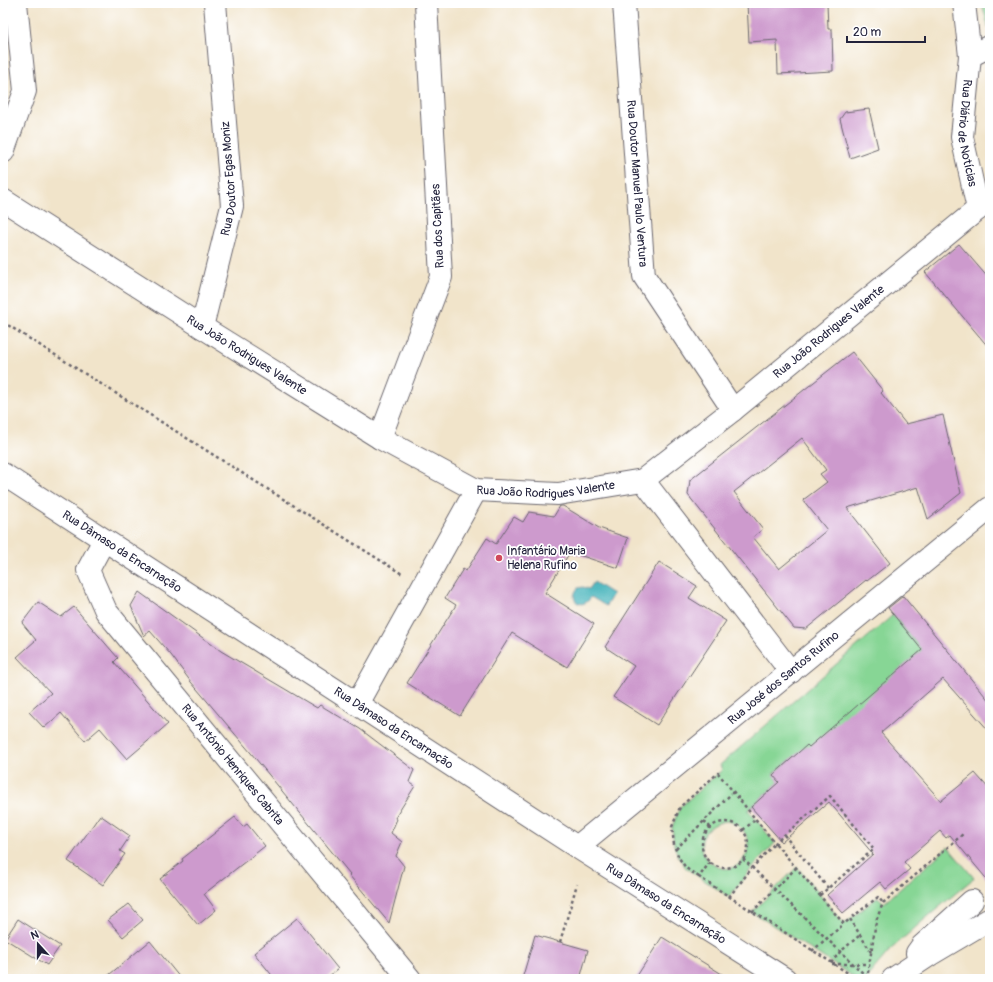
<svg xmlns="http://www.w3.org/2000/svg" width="993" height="982" font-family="Pangolin,sans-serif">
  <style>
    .green { fill: #87d695; stroke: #547c68; fill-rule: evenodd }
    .water { fill: #42b2ba; stroke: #326a7a }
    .building { fill: #cd9acd; fill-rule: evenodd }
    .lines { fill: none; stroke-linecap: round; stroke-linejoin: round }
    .minor-casing { stroke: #6a666d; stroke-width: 24 }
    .tertiary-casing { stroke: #6a666d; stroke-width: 24 }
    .secondary-casing { stroke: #6a666d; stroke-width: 24 }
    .path { stroke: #6a666d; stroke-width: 2.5; stroke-dasharray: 3 3; stroke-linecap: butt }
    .minor { stroke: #fff; stroke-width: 22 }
    .tertiary { stroke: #fff; stroke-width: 22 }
    .secondary { stroke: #fff; stroke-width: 22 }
    .poi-dot { fill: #d1495b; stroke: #fff; stroke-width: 1.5 }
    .labels { text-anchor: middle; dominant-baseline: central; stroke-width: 3.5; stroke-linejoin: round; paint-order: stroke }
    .street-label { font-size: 12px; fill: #22223b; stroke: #fff }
    .poi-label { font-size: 12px; fill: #22223b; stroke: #fff; text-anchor: start }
  </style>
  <rect width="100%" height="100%" fill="#fff"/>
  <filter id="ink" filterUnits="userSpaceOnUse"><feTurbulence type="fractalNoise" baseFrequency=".025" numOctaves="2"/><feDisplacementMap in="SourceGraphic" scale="8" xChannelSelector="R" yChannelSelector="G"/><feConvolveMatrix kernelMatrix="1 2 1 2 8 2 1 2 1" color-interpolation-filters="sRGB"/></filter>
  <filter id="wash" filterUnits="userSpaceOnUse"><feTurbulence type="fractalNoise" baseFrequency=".012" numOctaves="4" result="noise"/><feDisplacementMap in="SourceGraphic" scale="16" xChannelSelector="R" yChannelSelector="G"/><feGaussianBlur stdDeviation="0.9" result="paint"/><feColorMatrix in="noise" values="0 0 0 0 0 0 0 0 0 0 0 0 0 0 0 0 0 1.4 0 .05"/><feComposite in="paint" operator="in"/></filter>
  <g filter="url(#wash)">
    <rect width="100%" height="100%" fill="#f1e4ca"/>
    <path class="green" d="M982,3h8v31z
      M893,615l29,35 -108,102 -7,-6 -34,28 6,8 -31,28 27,33 -23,25 -23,29 -43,-29 -7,-10 -5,-13 -2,-18 8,-20 42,-37 -2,-5zM727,821c36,8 21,57 -9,46 -7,-3 -13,-8 -15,-15 -6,-17 8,-29 24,-31z
      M948,847l26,31 -49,41 -35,31 -23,27v2h-10l-105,-67 45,-45 47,57 34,-27 6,6z"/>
    <path class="water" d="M594,582l19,12 -7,12 -15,-9c-8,14 -24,4 -13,-9l5,-1 6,2z"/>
    <g id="blocks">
      <path class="building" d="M747,3h80l1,26h4l1,42 -55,3 -1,-34 -28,2z
        M869,109l9,39 -28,10 -10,-39 5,-7z
        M959,244l31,36v69l-65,-77z
        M852,352l31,39 -2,2 25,31 37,-9 18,78 -33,26 -10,-32 -71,21 43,55 -23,18 -1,-1 -60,49 -12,-1 -106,-133 2,-15zM802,438l24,32 -6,4 7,8 -24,18 24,30 -48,39 -26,-32 10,-8 -29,-37z
        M560,506h3l36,22 29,10 -10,30 -48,-16 -25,41 49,31 -27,43 -55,-34 -52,83 -53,-33 49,-78 -11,-7 18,-29 3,2 21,-33 9,6 18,-27 9,5 6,-10 25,4z
        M659,562l38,24 -8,12 37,23 -69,104 -44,-28 21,-31 -29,-19z
        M139,592l82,59 96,57 3,-3 40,24 54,41 -5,12 6,4 -20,32 2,1 -6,14 11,9 -6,14 8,10 -15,57 -40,-48 1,-1 -99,-121 -60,-71 -20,-27 -21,-24 -6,5 -13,-30z
        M903,596l87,106v30l-47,-53 -62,54 60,68 34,-28 15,17v93l-40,-48 -4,3 -6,-7 -36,31 6,7 -24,20 -6,-7 -37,31 -16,-18 46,-41 -44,-52 -47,40 -31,-35 28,-25 -6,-7 34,-30 2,2 113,-97 -34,-42z
        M38,602l23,15 13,-10 44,51 -4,4 54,62 -41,35 -27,-31 -15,13 -24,-28 -17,15 -15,-16 22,-19 -34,-36 19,-17 -14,-17z
        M100,815l30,21 -10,15 5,3 -22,31 -35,-24z
        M235,817l8,10 4,-3 18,22 -61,48 12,16 -18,15 -38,-46 23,-18 -1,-2z
        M129,904l14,16 -20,17 -15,-17z
        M297,918l41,51 -13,10h-50l-21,-26z
        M18,919l42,27 -13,19 -42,-26z
        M535,935l53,15 -8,29h-58z
        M662,937l68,42h-95z
        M150,941l31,38h-77z"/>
    </g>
  </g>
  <g filter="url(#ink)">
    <use href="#blocks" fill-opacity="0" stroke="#6a666d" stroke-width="1"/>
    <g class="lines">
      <g class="minor-casing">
        <g id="minor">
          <path id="s1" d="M624,3l20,273 89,134"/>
          <path id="s2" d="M964,3l6,53 -8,81 16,72"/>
          <path d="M970,56l20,-10"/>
          <path d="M3,152l22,-61 -9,-88"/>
          <path id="s3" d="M3,200l199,127 178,111 96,52 82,4 85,-14 90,-70 245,-201"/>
          <path id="s4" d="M202,327l30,-121 -17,-203"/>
          <path d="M380,438l61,-161 -15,-274"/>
          <path d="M643,480l148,192"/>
          <path d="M357,704l119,-214"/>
          <path d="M917,953l5,-7 50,-45"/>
          <path d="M893,979l38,-25 59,-35"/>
        </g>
      </g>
      <g class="tertiary-casing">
        <g id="tertiary">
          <path id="s5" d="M104,540l-16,30 18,41 304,368"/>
          <path id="s6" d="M577,847l413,-339"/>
        </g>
      </g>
      <g class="secondary-casing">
        <g id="secondary">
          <path id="s7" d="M3,474l574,373 208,132"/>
        </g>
      </g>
      <path class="path" d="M3,322l399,252
        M704,821l6,6
        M702 845a23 23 0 1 1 46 0a23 23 0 1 1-46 0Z
        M743,830l13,-11
        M784,835l44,53
        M676,849l57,-57
        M743,859l124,118
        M710,862l-11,15 158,102
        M699,877l-13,-9 -7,-10 -5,-13 -2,-18 8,-20 38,-34 57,70 55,-47 44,53 -54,46
        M729,897l23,-29 23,-25 69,81 6,-5
        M752,912l45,-45
        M560,942l17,-58
        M812,951l32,-27
        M871,952l-21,-33 28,-22 5,6
        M831,963l9,-11 20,-17
        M832,964h37
        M867,979l9,-58 7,-18 80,-69"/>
      <use href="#minor" class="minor"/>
      <use href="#tertiary" class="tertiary"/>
      <use href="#secondary" class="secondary"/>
    </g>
  </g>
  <circle class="poi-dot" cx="499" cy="558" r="4"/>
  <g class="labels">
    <g class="street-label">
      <text stroke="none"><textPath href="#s2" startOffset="131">Rua Diário de Notícias</textPath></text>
      <text stroke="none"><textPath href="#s4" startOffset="152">Rua Doutor Egas Moniz</textPath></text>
      <text stroke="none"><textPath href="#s1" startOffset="181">Rua Doutor Manuel Paulo Ventura</textPath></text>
      <text transform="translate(438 226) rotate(-93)">Rua dos Capitães</text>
      <text stroke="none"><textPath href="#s3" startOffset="961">Rua João Rodrigues Valente</textPath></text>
      <text stroke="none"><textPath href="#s3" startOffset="289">Rua João Rodrigues Valente</textPath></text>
      <text stroke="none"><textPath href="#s3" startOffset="625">Rua João Rodrigues Valente</textPath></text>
      <text stroke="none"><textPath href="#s7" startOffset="142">Rua Dâmaso da Encarnação</textPath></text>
      <text stroke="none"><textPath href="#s6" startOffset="267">Rua José dos Santos Rufino</textPath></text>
      <text stroke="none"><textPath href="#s7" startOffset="466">Rua Dâmaso da Encarnação</textPath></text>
      <text stroke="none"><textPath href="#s5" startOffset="278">Rua António Henriques Cabrita</textPath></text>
      <text stroke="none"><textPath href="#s7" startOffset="790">Rua Dâmaso da Encarnação</textPath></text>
    </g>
    <g class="poi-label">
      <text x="507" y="551">Infantário Maria<tspan x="507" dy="14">Helena Rufino</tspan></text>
    </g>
  </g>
  <rect width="993" height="982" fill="none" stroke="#fff" stroke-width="16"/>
  <g transform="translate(38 944) rotate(339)" stroke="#ffffff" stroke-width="3" paint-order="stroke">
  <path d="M0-3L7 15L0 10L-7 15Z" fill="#22223b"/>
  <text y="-6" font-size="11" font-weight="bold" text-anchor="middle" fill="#22223b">N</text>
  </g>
  <path d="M847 36v6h78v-6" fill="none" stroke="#22223b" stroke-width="2"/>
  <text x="853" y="36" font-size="12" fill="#22223b" stroke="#ffffff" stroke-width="3" paint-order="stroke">20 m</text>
</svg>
